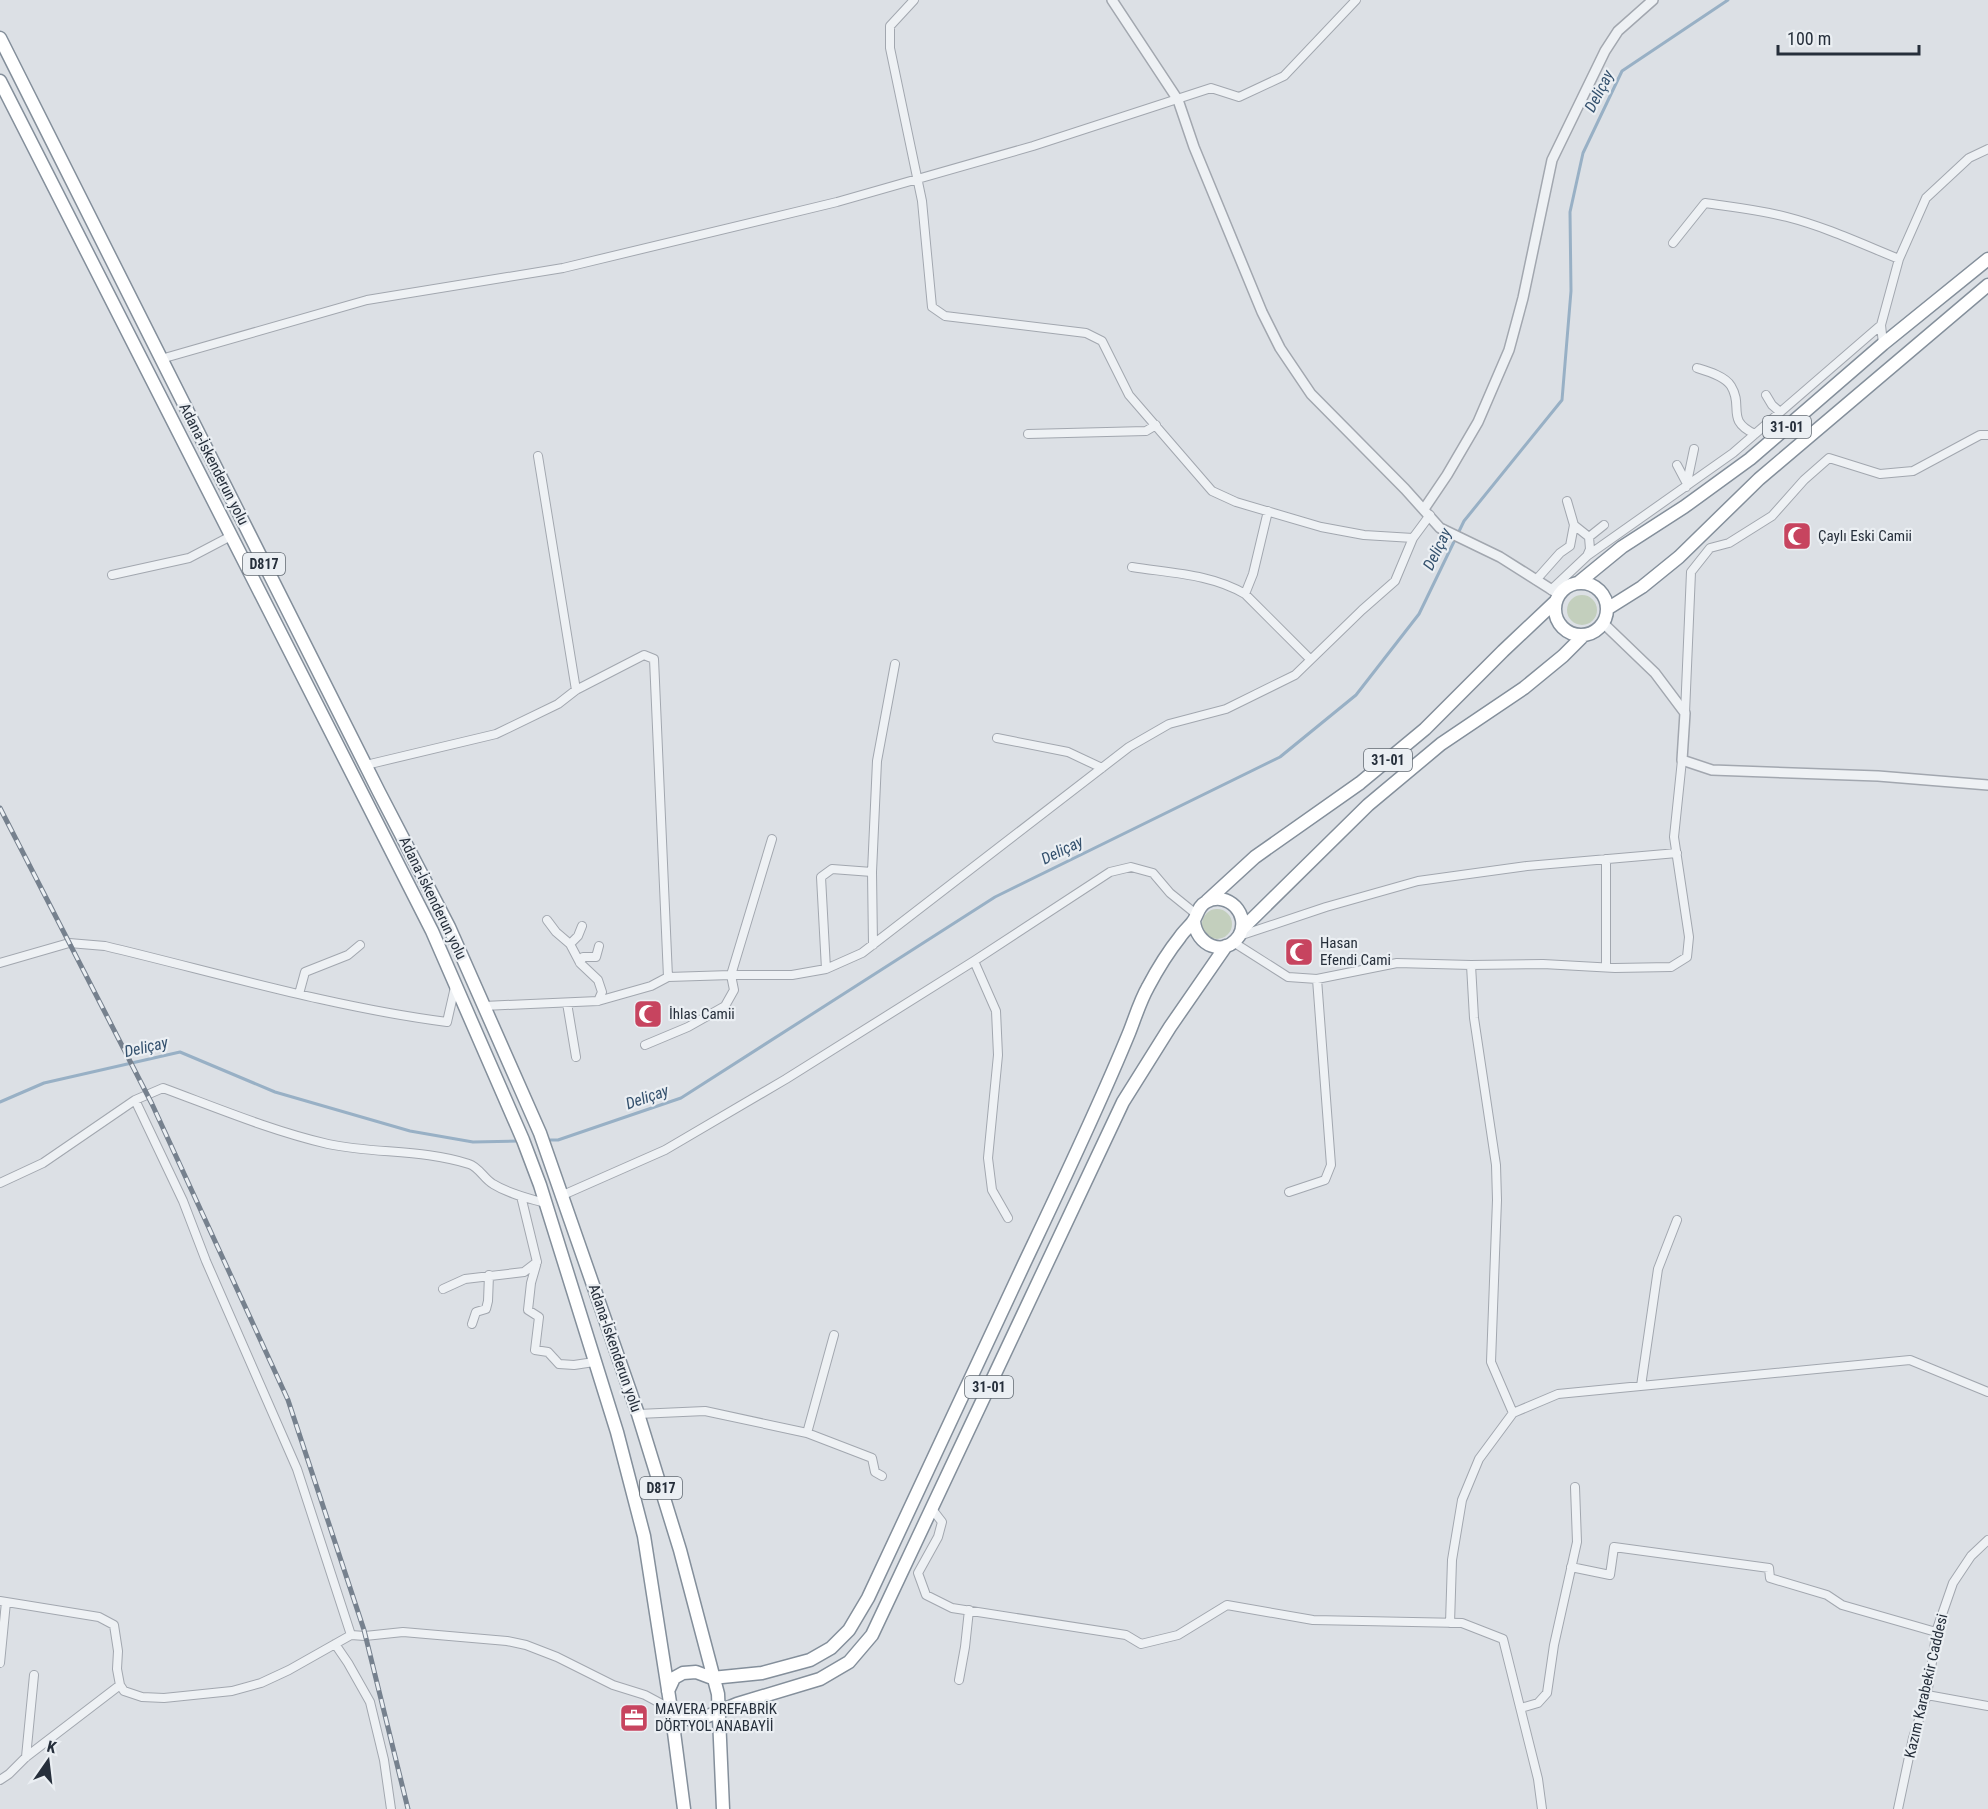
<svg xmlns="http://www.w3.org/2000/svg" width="1988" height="1809" font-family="'Roboto Condensed',sans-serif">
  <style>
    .green { fill: #c3cfbd }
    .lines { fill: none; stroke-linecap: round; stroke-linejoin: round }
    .stream { stroke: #98b0c5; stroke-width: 3 }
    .minor-casing { stroke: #a2a7af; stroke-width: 10 }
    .tertiary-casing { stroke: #a2a7af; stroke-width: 12 }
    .trunk-casing { stroke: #848f9b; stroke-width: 15 }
    .minor { stroke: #eef1f4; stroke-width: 8 }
    .tertiary { stroke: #eef1f4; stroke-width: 9 }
    .trunk { stroke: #fff; stroke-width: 12 }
    .rail-casing { stroke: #76818e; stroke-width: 5 }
    .rail { stroke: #ebeff3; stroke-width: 3; stroke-dasharray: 9; stroke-linecap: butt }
    .labels { text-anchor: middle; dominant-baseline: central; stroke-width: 4.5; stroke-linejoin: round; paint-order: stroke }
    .shield { fill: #ebeff3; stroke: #616972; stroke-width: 1.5 }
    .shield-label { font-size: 14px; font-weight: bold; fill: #262f3b }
    .street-label { font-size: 15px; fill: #262f3b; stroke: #ebeff3 }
    .poi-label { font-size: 15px; fill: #262f3b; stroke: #ebeff3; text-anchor: start }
    .water-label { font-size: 16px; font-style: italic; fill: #33506d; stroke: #ebeff3 }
  </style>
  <rect width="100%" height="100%" fill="#dce0e5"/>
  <path class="green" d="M1567 610a15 15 0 1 1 30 0a15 15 0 1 1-30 0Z
    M1202 924a15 15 0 1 1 30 0a15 15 0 1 1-30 0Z"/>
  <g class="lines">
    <path class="stream" d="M0,1102l44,-19 136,-31 95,40 135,39 63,11 46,-1
      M546,1140h12l123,-42 314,-201 285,-140 76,-62 63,-81 45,-93 98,-121 9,-109 -1,-79 13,-59 39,-82 106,-71"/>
    <g class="minor-casing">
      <path id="minor" d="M914,0l-24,26v22l32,153 10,106 13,9 141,17 16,8 27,54 83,96 24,11 85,25 43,8 49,3
        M1673,243l32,-40c27,4 55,7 82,14 39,10 75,27 112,42
        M1883,344l-2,-19 18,-66 27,-61 43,-40 19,-9
        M161,359l206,-59 196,-32 274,-66 196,-56 178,-58 28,9 45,-21 72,-76
        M1697,368c10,3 28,8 34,18 13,21 -6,34 24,48
        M1766,395l6,10 8,7
        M1028,434l118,-3 10,-6
        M538,456l38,234
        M1677,465l9,17
        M1686,487l8,-38
        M1574,525l15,12 15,-12
        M1587,556l146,-103 148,-128
        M1132,567c38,6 80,7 113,27l8,-20 15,-63
        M112,575l77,-17 42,-22
        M1536,580l24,-27 10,-7 4,-21 -7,-24
        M1551,590l36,-34 3,-7 -1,-12
        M1245,594l65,65
        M1685,713l6,-141 19,-24 19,-5 43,-27 32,-36 25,-22 51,16 33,-3 67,-36h8
        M997,738l71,14 34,16
        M366,765l130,-31 62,-30 18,-14 68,-35 10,4 14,318
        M547,920l9,12 14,12 10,19 18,17 4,12 -4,9
        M1239,936l87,-29 92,-26 109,-15 150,-13
        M1233,942l55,35 29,2 80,-16 74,2 72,-1 72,4 56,-1 16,-10 2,-20 -15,-100 8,-77
        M570,944l8,-8 4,-10
        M873,945l-1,-73 5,-111 18,-97
        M974,961l22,50 2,44 -10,103 4,32 16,28
        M0,963l69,-20 36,3c113,27 226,61 342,76l8,-35
        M580,963l3,-6h13l3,-11
        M1471,965l3,53 22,147 1,35 -6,162 22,51
        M1606,967v-108
        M826,969l-5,-92 11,-8 40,3
        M299,994l6,-22 43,-17 12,-10
        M567,1003l9,54
        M484,1006l114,-5 53,-15 17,-9 63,-2h61l34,-6 36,-16 267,-206 40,-23 57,-15 69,-34 67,-65 33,-29 18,-43 17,-23
        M645,1045l43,-18 37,-21 9,-16 -3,-15 41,-136
        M135,1100l48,101 23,60 91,208 54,166
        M0,1183l43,-20 92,-63 28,-12c54,20 109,43 165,56 47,10 95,5 141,20 10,3 15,15 24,20 16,10 35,14 52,19
        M1289,1192l36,-12 6,-15 -14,-186
        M563,1195l102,-45 121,-71 188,-118 136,-89 21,-5 22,6 17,20 26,21
        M537,1262l-6,21 -3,27 11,7 -4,33 13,2 11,12 15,1 20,-3
        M443,1289l22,-10 59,-7 13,-10 -16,-66
        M472,1324l4,-12 10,-3 2,-8 1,-26
        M1641,1386l17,-117 19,-49
        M638,1414l67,-3 102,22 27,-98
        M807,1433l65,25 3,14 7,4
        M932,1509l10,13 -4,15 -20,36 8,22 26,13 174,27 15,9 37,-9 49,-30 86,15 149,3 41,16 35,140 4,30
        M1571,1567l39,8 4,-28 155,21 1,10 57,17 15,10 94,27
        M0,1601l99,16 15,8 4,26 -1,18 3,16 4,6 18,6 22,1 68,-7 29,-8 28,-13 62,-35 14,1 38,-4 104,9 19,4 31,12 56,28 32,10 26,14
        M1450,1623l2,-63 10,-60 17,-41 34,-46 45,-19 352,-34 78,32
        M335,1644l13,19 22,39 14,58 7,49
        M0,1663l6,-61
        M959,1680l6,-33 4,-37
        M1927,1695l61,11
        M1521,1708l17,-5 9,-10 7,-48 23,-103 -2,-55
        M26,1757l8,-82
        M0,1780l9,-6 17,-17 94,-72
        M1898,1809l15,-71 14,-43 10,-66 16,-46 18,-27 17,-16"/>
    </g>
    <g class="tertiary-casing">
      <path id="tertiary" d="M1112,0l66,100 16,47 68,165 18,36 31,46 94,95 35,39 60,29 60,38
        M1424,509l23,-34 31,-53 31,-72 14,-52 29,-138 53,-109 13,-20 35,-31
        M1603,623l52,50 30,40 -3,47 30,10 166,6 110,9"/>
    </g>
    <g class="trunk-casing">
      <path id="trunk" d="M0,38l379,754 70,135 91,206 98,281 42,136 38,144 5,115
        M0,81l432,850 91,209 17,45 77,247 27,104 27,173 13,100
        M1578,583l44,-36 62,-40 66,-48 133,-115 105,-85
        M1555 609a26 26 0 1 1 52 0a26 26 0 1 1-52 0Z
        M1607,609l35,-22 37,-30 80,-78 229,-194
        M1207,901l48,-44 105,-74 65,-54 78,-78 53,-50
        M1242,929l126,-124 73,-61 83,-56 39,-32 21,-21
        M668,1691l6,-13 9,-5 13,-1 16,6 50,-5 48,-13 21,-12 18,-18 19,-32c52,-111 104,-222 156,-334 36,-76 73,-153 105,-231 6,-15 11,-32 19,-46 9,-17 20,-35 32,-50 3,-5 8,-9 12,-14 6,-7 5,-16 14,-21 22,-12 45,13 33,34 -15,22 -43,9 -45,-15
        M671,1709l15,10 17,-1 34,-14 83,-25 29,-17 23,-27 251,-533 47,-75 56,-81"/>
    </g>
    <use href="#minor" class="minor"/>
    <use href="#tertiary" class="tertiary"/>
    <use href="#trunk" class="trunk"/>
    <g class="rail-casing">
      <path id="rail" d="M0,808l152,296 136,296 76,230 44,179"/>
    </g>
    <use href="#rail" class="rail"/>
  </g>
  <defs>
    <g id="mosque-square" transform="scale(1.5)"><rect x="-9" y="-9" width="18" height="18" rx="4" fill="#c7445f" stroke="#ebeff3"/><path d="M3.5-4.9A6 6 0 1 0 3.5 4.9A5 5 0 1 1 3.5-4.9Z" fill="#fff"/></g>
    <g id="office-square" transform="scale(1.5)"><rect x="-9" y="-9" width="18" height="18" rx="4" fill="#c7445f" stroke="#ebeff3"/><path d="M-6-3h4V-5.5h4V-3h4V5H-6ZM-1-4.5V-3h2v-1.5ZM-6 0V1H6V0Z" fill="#fff"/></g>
  </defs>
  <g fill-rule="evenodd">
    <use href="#mosque-square" x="1797" y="536"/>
    <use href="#mosque-square" x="1299" y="952"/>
    <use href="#mosque-square" x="648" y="1014"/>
    <use href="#office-square" x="634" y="1718"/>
  </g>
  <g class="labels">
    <g class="shield">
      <rect x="1763" y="416" width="48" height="22" rx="4.5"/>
      <rect x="243" y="553" width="42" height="22" rx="4.5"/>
      <rect x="1364" y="749" width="48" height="22" rx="4.5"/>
      <rect x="965" y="1376" width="48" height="22" rx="4.5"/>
      <rect x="640" y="1477" width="42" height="22" rx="4.5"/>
    </g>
    <g class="shield-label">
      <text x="1787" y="427">31-01</text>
      <text x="264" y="564">D817</text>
      <text x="1388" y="760">31-01</text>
      <text x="989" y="1387">31-01</text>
      <text x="661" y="1488">D817</text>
    </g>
    <g class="street-label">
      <text transform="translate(214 464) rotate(63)">Adana-İskenderun yolu</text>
      <text transform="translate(433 898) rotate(64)">Adana-İskenderun yolu</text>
      <text transform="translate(615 1348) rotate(71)">Adana-İskenderun yolu</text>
      <text transform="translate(1926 1686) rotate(-77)">Kazım Karabekir Caddesi</text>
    </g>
    <g class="poi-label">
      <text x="1818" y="536">Çaylı Eski Camii</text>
      <text x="1320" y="943">Hasan<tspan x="1320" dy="17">Efendi Cami</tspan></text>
      <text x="669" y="1014">İhlas Camii</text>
      <text x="655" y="1709">MAVERA PREFABRİK<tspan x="655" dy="17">DÖRTYOL ANABAYİİ</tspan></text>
    </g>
    <g class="water-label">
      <text transform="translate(1599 91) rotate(-63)">Deliçay</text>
      <text transform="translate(1437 549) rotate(-64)">Deliçay</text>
      <text transform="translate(1062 850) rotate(-26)">Deliçay</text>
      <text transform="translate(146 1047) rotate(-13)">Deliçay</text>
      <text transform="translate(647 1097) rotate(-19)">Deliçay</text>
    </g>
  </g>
  <g transform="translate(48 1761) rotate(14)" stroke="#ebeff3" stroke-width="4.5" paint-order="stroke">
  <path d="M0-4.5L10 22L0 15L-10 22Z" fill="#262f3b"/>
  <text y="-9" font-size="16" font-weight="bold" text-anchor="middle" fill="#262f3b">K</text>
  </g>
  <path d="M1778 45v9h141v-9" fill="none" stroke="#262f3b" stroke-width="3"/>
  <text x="1787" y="45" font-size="18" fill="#262f3b" stroke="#ebeff3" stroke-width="4.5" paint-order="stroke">100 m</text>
</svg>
